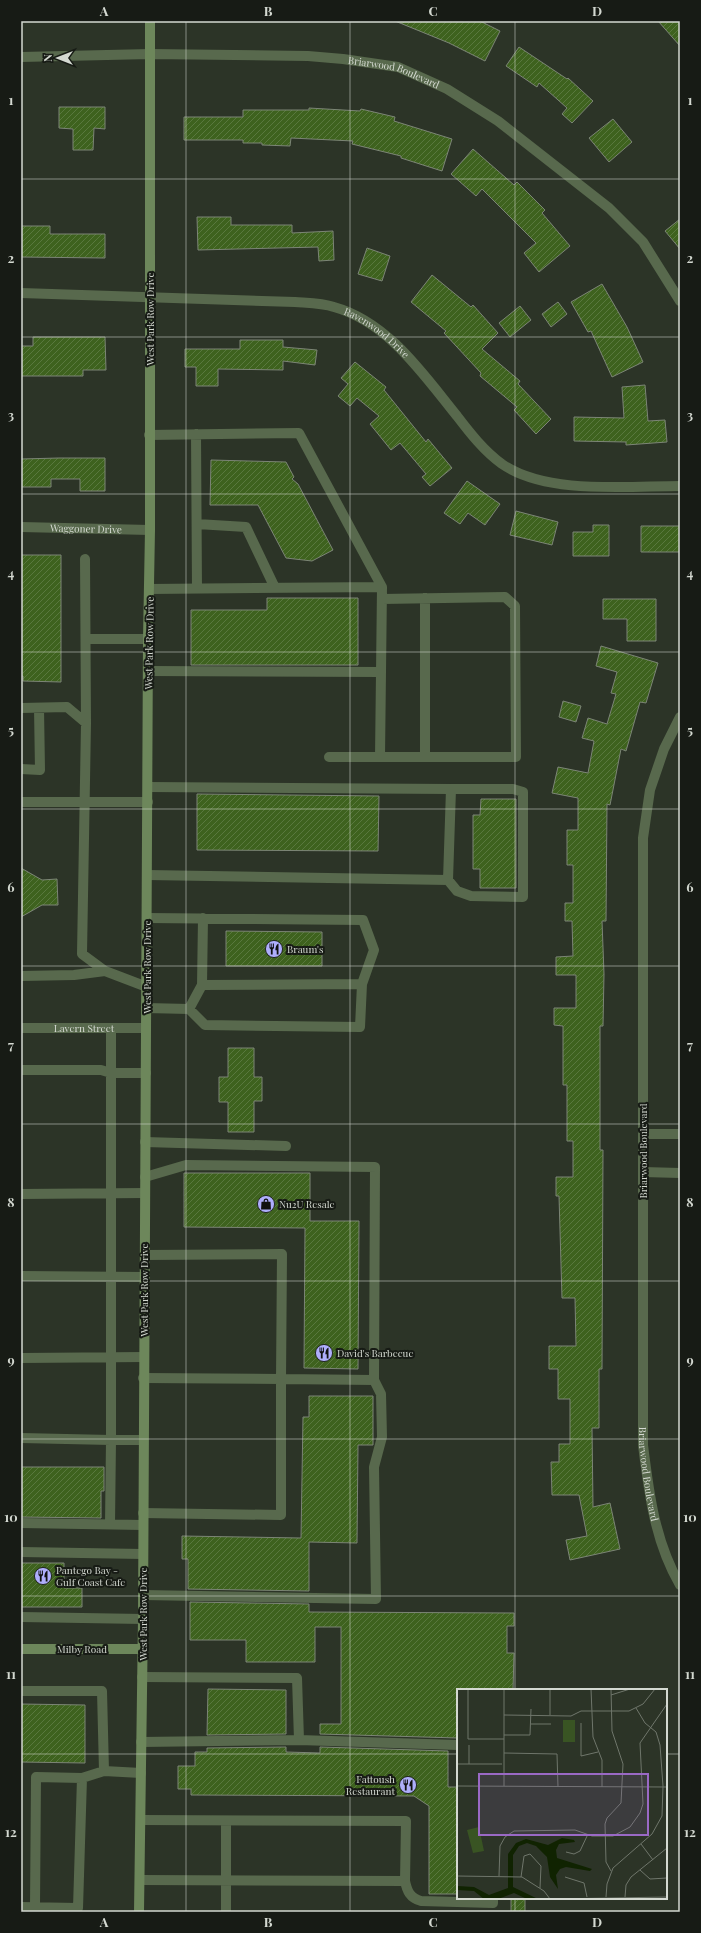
<svg xmlns="http://www.w3.org/2000/svg" width="701" height="1933" font-family="'Playfair Display',serif">
  <style>
    .building { fill: url(#building-hatch); stroke: #7c8576 }
    .lines { fill: none; stroke-linecap: round; stroke-linejoin: round }
    .lane { stroke: #58694d; stroke-width: 10 }
    .street { stroke: #58694d; stroke-width: 10 }
    .secondary { stroke: #6d875b; stroke-width: 10 }
    .grid { fill: none; stroke: #d4d9d1; stroke-width: 1; stroke-opacity: 0.55 }
    .labels { text-anchor: middle; dominant-baseline: central; stroke-width: 4; stroke-linejoin: round; paint-order: stroke }
    .street-label { font-size: 10px; fill: #d4d9d1; stroke: #171b15 }
    .poi-label { font-size: 10px; fill: #d4d9d1; stroke: #171b15; text-anchor: start }
    .inset-road { fill: none; stroke: #6f766b; stroke-width: 1 }
    .view { fill: #9a69c5; fill-opacity: 0.15; stroke: #9a69c5; stroke-width: 2 }
    .inset-edge { fill: none; stroke: #d4d9d1; stroke-width: 2 }
    .neatline { fill: none; stroke: #d4d9d1; stroke-width: 1.5 }
    .grid-label { font-size: 13px; text-anchor: middle; font-weight: bold; fill: #d4d9d1 }
  </style>
  <defs>
    <pattern id="building-hatch" width="6" height="6" patternUnits="userSpaceOnUse"><rect width="6" height="6" fill="#3e621e"/><path d="M-1 1l2-2M0 6l6-6M5 7l2-2" fill="none" stroke="#59783e"/></pattern>
  </defs>
  <rect width="100%" height="100%" fill="#2c3427"/>
  <path class="building" d="M395,21h85l20,10 -15,30 -36,-18z
    M658,21h22v25z
    M519,47l48,32 1,-1 25,23 -21,22 -10,-9 5,-6 -28,-25 -2,4 -31,-21z
    M59,107h46v22l-11,-1 -1,22h-20v-21l-14,-1z
    M309,108l51,3 1,-2 34,8 -1,4 58,18 -10,32 -41,-13v-2l-49,-12 1,-3 -62,-3 -1,8 -28,-1v-2h-19v-3h-59v-23h59v-7h66z
    M613,119l19,23 -23,20 -20,-24z
    M473,149l41,36 3,-3 28,28 -3,3 28,33 -31,26 -15,-19 12,-10 -54,-54 -6,7 -25,-22z
    M197,217h34v8h61v8l41,-2 1,29 -15,1 -1,-14 -120,3z
    M680,219v30l-15,-18z
    M21,226h29v8h55v24l-84,-1z
    M367,248l23,8 -8,25 -24,-7z
    M432,275l39,32 2,-2 25,28 -16,16 38,32 -2,3 33,35 -15,15 -22,-24 3,-3 -37,-31 1,-3 -37,-40 2,-2 -35,-29z
    M602,284l25,43 16,35 -31,15 -21,-46 -3,1 -17,-30z
    M558,302l9,12 -16,13 -9,-13z
    M520,306l11,14 -21,17 -11,-14z
    M33,337h72l1,33h-23v6h-62v-30h12z
    M240,340h43v7l34,3 -2,15 -32,-4v9l-65,-1v17h-22v-19h-11v-18h55z
    M355,362l31,25 -2,3 42,52 2,-3 24,29 -22,18 -8,-9 4,-3 -26,-31 -9,7 -21,-26 9,-8 -22,-18 -7,8 -12,-10 10,-12 -7,-6z
    M645,385l3,36 17,-1 2,22 -41,3v-3l-52,-1v-24l50,1 -2,-31z
    M59,458h46v33h-25v-12h-29v8h-30v-28z
    M211,460l75,2 8,15 -2,2 6,5 35,66 -21,11 -26,-3 -28,-53h-48z
    M467,481l33,23 -15,21 -17,-12 -8,11 -16,-11z
    M516,511l42,11 -6,23 -42,-10z
    M593,525h16v31h-36v-24h20z
    M641,526h39v26h-39z
    M21,555h40v127l-38,-1v-5h-2z
    M267,598h91v67h-167v-55h76z
    M603,599h53v42h-29v-22h-24z
    M601,646l57,17 -12,40 -6,-1 -14,49 -5,-2 -11,56 -3,-1 -1,117h-4l2,53 -1,52h-3v124h3l-1,219h-3v59h-7l1,79 17,-4 10,46 -50,11 -4,-20 21,-4 -8,-41h-27l-1,-33h8v-18h11v-45h-12v-30h-9v-23h27l-1,-48h-13l-3,-102h-3v-19h17v-36h-6v-56h-4v-59l-9,-1v-17h22v-33h-20v-18l17,-1 -1,-35h-7v-18h8v-38h-6v-35h11v-32l-26,-5 6,-26 30,6 6,-32 -12,-3 6,-20 19,6 9,-30 -5,-1 6,-21 -21,-6z
    M563,701l18,5 -5,16 -17,-5z
    M197,794l182,2 -1,55 -181,-1z
    M481,799h35v89h-36v-19h-7v-54h7z
    M21,868l21,12 15,-1 1,26h-16l-21,12z
    M226,931l96,1v34h-96z
    M228,1048h26v29h8v24h-8v31h-26v-30h-9v-25h9z
    M184,1173h126v48h49l-1,148 -54,-1 1,-140 -121,-1z
    M309,1396h64v49h-15l-1,98 -48,-1v49l-121,-2v-30h-6v-23l119,2 2,-121h6z
    M21,1467h83v24h-3v27l-80,-1z
    M21,1563h43v25h18v19h-61z
    M190,1602l119,2v8l205,1v13h-7v27h7l-1,37h-55v48l-138,-4v-10h21v-97h-26v35h-69v-22h-56z
    M208,1689l78,1v44l-79,1z
    M21,1704l64,1v58l-64,-1z
    M286,1747v5l34,1v-6l128,4v36h10v107h-29v-88l-15,-10 -223,-1v-6h-13v-23h17v-14h12v-4z
    M511,1898h14v14h-14z"/>
  <g class="lines">
    <path class="lane" d="M196,434l1,155
      M197,524l49,3 29,61
      M85,559l1,164
      M382,587l-2,170h136l-1,-151 -10,-9 -123,2
      M149,589l233,-2 -83,-154 -150,2
      M86,639h62
      M148,671l233,1
      M21,708l46,-1 19,16 -4,231 23,17 42,16
      M329,757h51
      M425,757v-159
      M21,769l19,1 -1,-62
      M21,802h127
      M147,875l301,5 3,-91 -303,-2
      M448,880l9,11 14,5 52,1v-105l-10,-3h-62
      M21,976l53,-1 31,-4
      M202,985l1,-67
      M146,1008l43,1 13,-24 160,-1 12,-34 -11,-30 -216,-2
      M189,1009l16,16 155,2 2,-43
      M21,1070h80l10,3h35
      M643,1134h37
      M145,1142l141,4
      M643,1172l37,1
      M21,1194l124,-1
      M145,1255l137,-1 -1,125 93,1 1,-213 -189,-2 -41,12
      M21,1276l123,1
      M21,1358l123,-1
      M21,1438l90,2v-412
      M143,1513l138,2v-136l-138,-1
      M21,1523l122,2
      M110,1524l1,-84h32
      M21,1552l122,2
      M143,1595l233,4 -2,-132 8,-30 -1,-43 -7,-14
      M21,1617l122,2
      M21,1691h81l2,80 37,2
      M299,1740l159,5
      M141,1742l158,-2 -2,-62 -155,-1
      M226,1821v91
      M140,1880l265,1 1,-60 -265,-1
      M405,1881c2,10 5,17 16,20l72,2v-5
      M21,1907l57,1 4,-130 22,-7
      M35,1907l1,-130 46,1"/>
    <g class="street">
      <path id="s1" d="M21,57l129,-3 158,2 35,3 55,8 49,22 51,32 111,87 34,34 37,59"/>
      <path id="s2" d="M21,293l274,9c13,1 27,1 39,5 54,15 89,67 123,109 13,17 27,35 45,48 45,31 125,22 178,22"/>
      <path id="s3" d="M21,527l129,3"/>
      <path id="s4" d="M680,717l-16,32 -14,41 -7,48v607c6,49 12,97 37,140"/>
      <path id="s5" d="M21,1028h125"/>
    </g>
    <path class="secondary" d="M21,1649h122
      M139,1912l4,-293 5,-980 2,-109v-509"/>
  </g>
  <path class="grid" d="M186,21v1891M350,21v1891M515,21v1669M21,179h659M21,337h659M21,494h659M21,652h659M21,809h659M21,966h659M21,1124h659M21,1281h659M21,1439h659M21,1596h659M21,1754h437M666,1754h14M515,1898v14"/>
  <defs>
    <g id="restaurant-disc" transform="scale(0.9)"><circle r="9.5" fill="#aeaefb" stroke="#171b15"/><path d="M-5-6h1v4h1v-4h1v4h1v-4h1v5L-1.5 .5V6h-2V.5L-5-1ZM5-6V6H3V1.5H1.5Q1.5-4 5-6Z" fill="#111"/></g>
    <g id="shop-disc" transform="scale(0.9)"><circle r="9.5" fill="#aeaefb" stroke="#171b15"/><path d="M-5-2.5h2.3a2.7 3.5 0 0 1 5.4 0H5L5.5 6h-11ZM-1.5-2.5h3a1.5 2.3 0 0 0-3 0Z" fill="#111"/></g>
  </defs>
  <g fill-rule="evenodd">
    <use href="#restaurant-disc" x="274" y="949"/>
    <use href="#shop-disc" x="266" y="1204"/>
    <use href="#restaurant-disc" x="324" y="1353"/>
    <use href="#restaurant-disc" x="43" y="1576"/>
    <use href="#restaurant-disc" x="408" y="1785"/>
  </g>
  <g class="labels">
    <g class="street-label">
      <text stroke="none"><textPath href="#s1" startOffset="375">Briarwood Boulevard</textPath></text>
      <text transform="translate(150 319) rotate(-90)">West Park Row Drive</text>
      <text stroke="none"><textPath href="#s2" startOffset="364">Ravenwood Drive</textPath></text>
      <text stroke="none"><textPath href="#s3" startOffset="65">Waggoner Drive</textPath></text>
      <text transform="translate(149 643) rotate(-89)">West Park Row Drive</text>
      <text transform="translate(147 967) rotate(-90)">West Park Row Drive</text>
      <text stroke="none"><textPath href="#s5" startOffset="63">Lavern Street</textPath></text>
      <text transform="translate(643 1151) rotate(-90)">Briarwood Boulevard</text>
      <text transform="translate(144 1290) rotate(-90)">West Park Row Drive</text>
      <text stroke="none"><textPath href="#s4" startOffset="764">Briarwood Boulevard</textPath></text>
      <text transform="translate(143 1614) rotate(-90)">West Park Row Drive</text>
      <text x="82" y="1649">Milby Road</text>
    </g>
    <g class="poi-label">
      <text x="287" y="949">Braum's</text>
      <text x="279" y="1204">Nu2U Resale</text>
      <text x="337" y="1353">David's Barbecue</text>
      <text x="56" y="1570">Pantego Bay -<tspan x="56" dy="12">Gulf Coast Cafe</tspan></text>
      <text x="395" y="1779" text-anchor="end">Fattoush<tspan x="395" dy="12">Restaurant</tspan></text>
    </g>
  </g>
  <g transform="translate(457 1689)">
    <rect width="210" height="210" fill="#2c3427"/>
    <path d="M106,31h12v22h-12zM22,138l5,24 -11,2 -6,-23z" fill="#395423"/>
    <path d="M105,149l12,2 1,2 -16,2 -3,6 1,8 35,11 -2,2 -24,-4 -6,2 -4,6 2,14 -8,-12 -3,-20 -11,-11 -9,-3 -8,3 -6,9v32l25,12h-11l-13,-6 -16,6h-14l-10,-8 -17,-1v-4l17,1 15,8 19,-7v-34l8,-11 10,-4 22,6z" fill="#102301"/>
    <path class="inset-road" d="M11,0v50h36M47,0v97M91,0h2v26M134,0l2,48 9,23v27M154,6l19,-6M47,26l67,1 10,-5h48l14,-7 12,-15M124,34v33l17,-4M74,35h20M47,46h26l1,-26M12,56v19M47,64l53,1 1,33M0,75h45M0,97l210,1M184,155l12,16M109,163l8,2 6,-3 8,-17M183,181l10,9 17,-1M154,182l-5,-9 -1,-38 2,-6 14,-15 2,-39 -11,-33 -1,-42M0,187l65,1 22,14 6,8M42,187l1,-30 5,-9 9,-6 61,-1 17,6h21l17,-9 10,-14 3,-9 -3,-61 27,-39M64,188l3,-21 6,-2 11,12 -1,22M108,188l19,6 3,14M149,208l1,-13 6,-16 39,-34 10,-18 1,-30 -3,-41 -4,-13 -11,-9 -9,-15M168,208l1,-12 5,-8 36,-29M96,210l114,-2"/>
    <path class="view" d="M22,85h169v61h-169z"/>
    <rect width="210" height="210" class="inset-edge"/>
  </g>
  <rect width="701" height="1933" fill="none" stroke="#171b15" stroke-width="44"/>
  <g transform="translate(58 58) rotate(270)" stroke="#171b15" stroke-width="3" paint-order="stroke">
  <path d="M0-3L7 15L0 10L-7 15Z" fill="#d4d9d1"/>
  <text y="-6" font-size="11" font-weight="bold" text-anchor="middle" fill="#d4d9d1">N</text>
  </g>
  <rect x="22" y="22" width="657" height="1889" class="neatline"/>
  <g class="grid-label">
    <text x="104" y="16">A</text>
    <text x="268" y="16">B</text>
    <text x="433" y="16">C</text>
    <text x="597" y="16">D</text>
    <text x="11" y="105">1</text>
    <text x="690" y="105">1</text>
    <text x="11" y="263">2</text>
    <text x="690" y="263">2</text>
    <text x="11" y="420">3</text>
    <text x="690" y="420">3</text>
    <text x="11" y="578">4</text>
    <text x="690" y="578">4</text>
    <text x="11" y="735">5</text>
    <text x="690" y="735">5</text>
    <text x="11" y="892">6</text>
    <text x="690" y="892">6</text>
    <text x="11" y="1050">7</text>
    <text x="690" y="1050">7</text>
    <text x="11" y="1207">8</text>
    <text x="690" y="1207">8</text>
    <text x="11" y="1365">9</text>
    <text x="690" y="1365">9</text>
    <text x="11" y="1522">10</text>
    <text x="690" y="1522">10</text>
    <text x="11" y="1679">11</text>
    <text x="690" y="1679">11</text>
    <text x="11" y="1837">12</text>
    <text x="690" y="1837">12</text>
    <text x="104" y="1927">A</text>
    <text x="268" y="1927">B</text>
    <text x="433" y="1927">C</text>
    <text x="597" y="1927">D</text>
  </g>
</svg>
